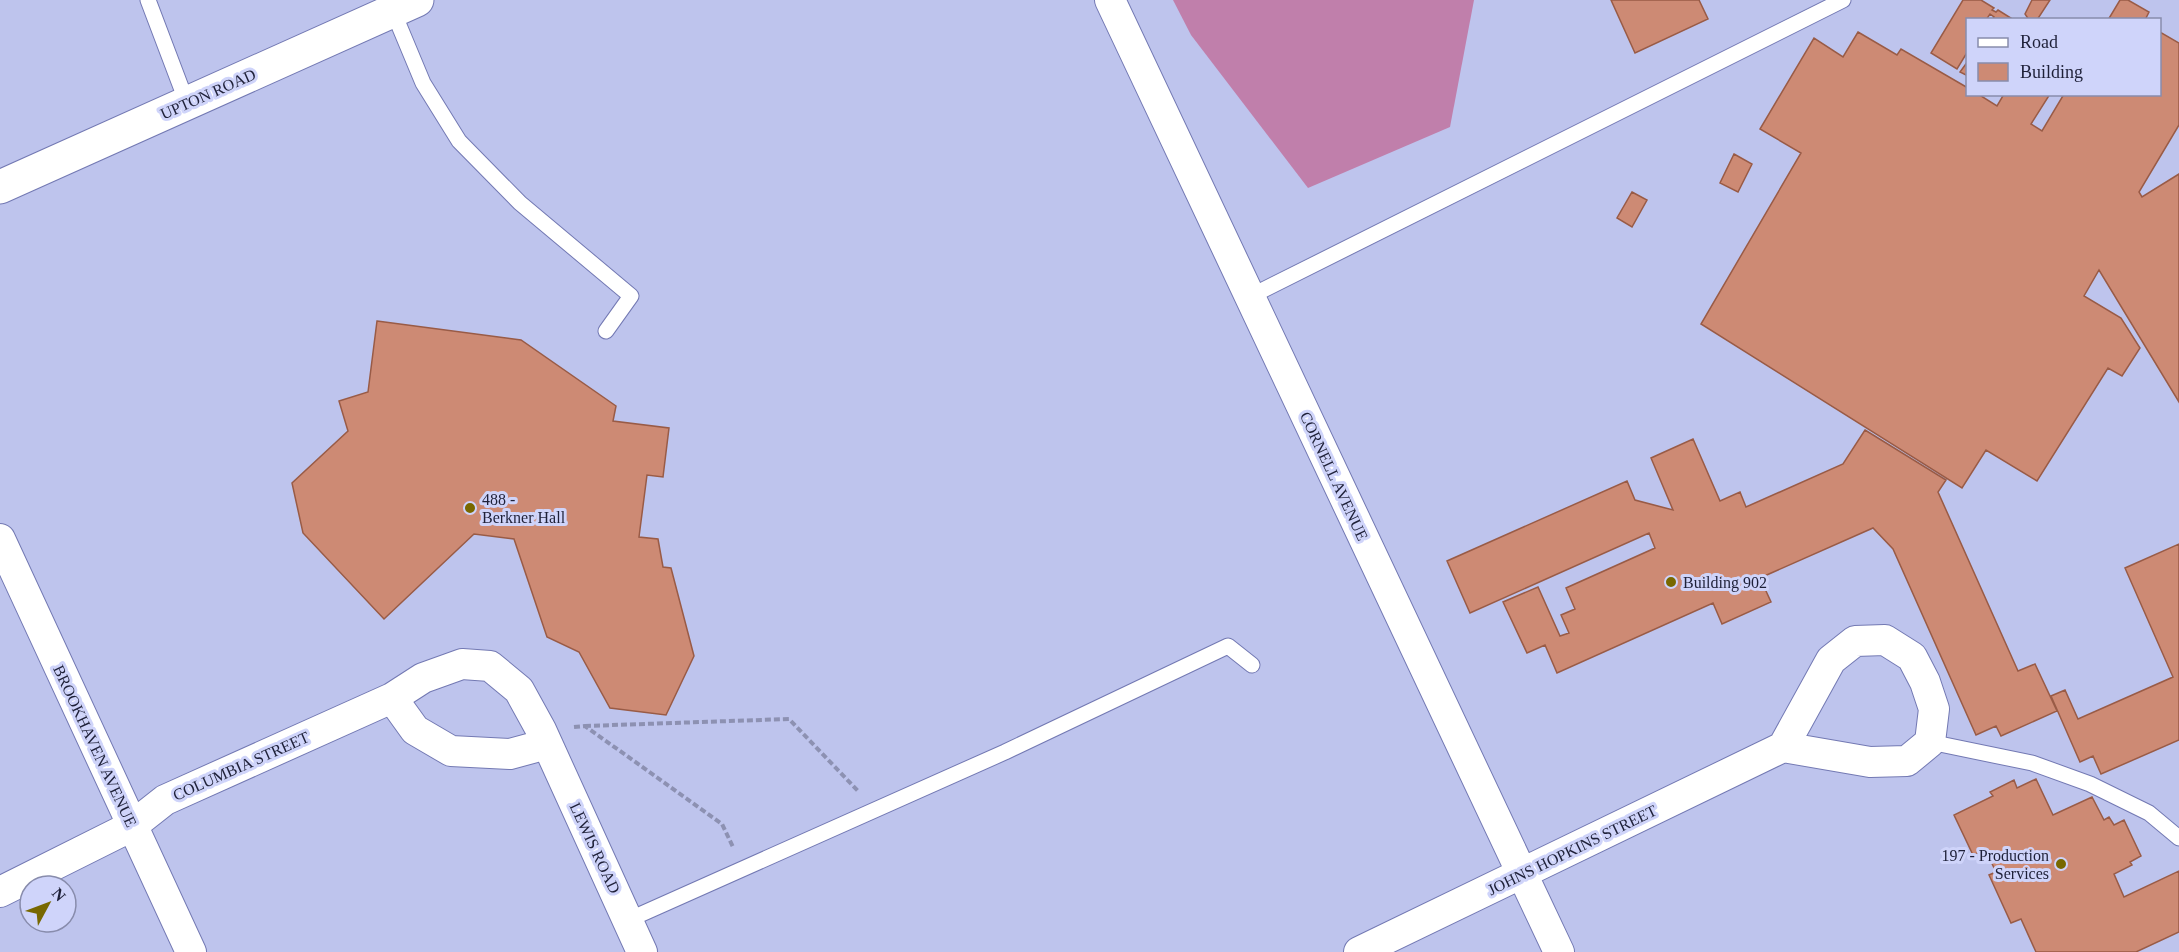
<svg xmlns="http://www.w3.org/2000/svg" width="2179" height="952" font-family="'Times New Roman',serif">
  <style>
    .built { fill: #bec4ed; fill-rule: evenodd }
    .forest { fill: #c07fab }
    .building { fill: #cd8a74; stroke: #995b46; stroke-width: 1.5 }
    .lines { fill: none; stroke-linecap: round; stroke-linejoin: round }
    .service-casing { stroke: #7379b3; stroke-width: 17 }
    .minor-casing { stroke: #7379b3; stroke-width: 32 }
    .tertiary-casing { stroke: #7379b3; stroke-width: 35 }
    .path { stroke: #8d91b2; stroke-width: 4; stroke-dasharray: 6 3; stroke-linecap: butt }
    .service { stroke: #fff; stroke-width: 15 }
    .minor { stroke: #fff; stroke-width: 30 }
    .tertiary { stroke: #fff; stroke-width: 33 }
    .poi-dot { fill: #786800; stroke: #cfd4fa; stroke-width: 2 }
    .labels { text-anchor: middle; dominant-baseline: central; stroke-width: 6; stroke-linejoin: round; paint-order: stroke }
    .street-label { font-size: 16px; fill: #1e2038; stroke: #cfd4fa }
    .poi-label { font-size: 16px; fill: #1e2038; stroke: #cfd4fa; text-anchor: start }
  </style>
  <rect width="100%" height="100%" fill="#cfd4fa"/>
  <path class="built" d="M0,0h2179v952h-2179zM1968,20h192v74h-192zM30,886h36v36h-36z"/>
  <path class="forest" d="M1173,0h301l-24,127 -142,61 -117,-153z"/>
  <path class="building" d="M1611,0h88l9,19 -73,34z
    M1963,0h18l13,8 -2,2 4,2 2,-2 16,10h-22l2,-3 -4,-3 -4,6h-18v31l-11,18 -26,-16z
    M2032,0h18l-13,20h-8l-4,-6z
    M2120,0h8l21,12 -4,8h-37z
    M1858,32l39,23 4,-6 67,39v6h10l19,12 7,-12h46l-19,30 11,7 22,-37h96v-62l19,11v82l-40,67 3,5 37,-23v228l-80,-132 -15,26 37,22 19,30 -18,28 -14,-8 -71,113 -51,-31 -24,38 -261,-164 100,-171 -41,-24 54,-91 29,19z
    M1968,61v15l-8,-4z
    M1734,154l18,10 -14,28 -18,-9z
    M1632,192l15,8 -15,27 -15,-9z
    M377,321l144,19 95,66 -3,15 56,7 -6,49 -16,-2 -8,62 19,2 5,28 8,1 23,88 -28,59 -56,-7 -31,-56 -32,-15 -33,-98 -40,-5 -90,85 -81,-86 -11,-50 56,-52 -9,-30 29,-9z
    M1865,430l81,50 -8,12 80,179 17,-7 22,47 -56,25 -5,-10 -20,9 -83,-186 -20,-21 -113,50 11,24 -49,22 -9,-21 -156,70 -12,-28 -18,8 -24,-51 35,-15 22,49 9,-3 -8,-18 14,-6 -9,-21 89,-40 -6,-15 -179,80 -23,-52 180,-80 8,19 38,10 -22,-52 42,-19 27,62 20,-9 6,15 97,-43z
    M2179,544v196l-78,34 -8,-18 -13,6 -29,-66 14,-6 13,29 95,-42 -48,-109z
    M2036,779l17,36 39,-18 12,23 5,-3 5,8 10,-5 17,36 -11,6 2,3 -18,9 10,23 55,-26v61l-43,20h-100l-15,-33 -10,4 -22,-48 7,-3 -11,-23 -12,6 -19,-40 39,-19 -3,-4 24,-12 3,8z"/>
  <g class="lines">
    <g class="service-casing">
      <path id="service" d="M148,0l39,103
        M393,11l30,72 36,58 61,62 111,93 -25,35
        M1249,297l594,-297
        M1930,742l102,21 58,21 59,29 30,25
        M628,920l377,-168 223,-106 24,19"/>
    </g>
    <g class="minor-casing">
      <path id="minor" d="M1110,0l449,952
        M0,539l191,413
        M392,698l23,32 36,21 59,3 37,-10
        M0,892l132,-66 33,-26 227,-102 31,-20 39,-14 28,2 29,24 22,40 101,222
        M1359,952l424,-205 48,-87 24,-19 30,-1 27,17 13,25 9,27 -4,33 -23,19 -37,1 -87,-15"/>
    </g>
    <g class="tertiary-casing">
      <path id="tertiary" d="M0,187l417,-187"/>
    </g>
    <path class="path" d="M585,726l204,-7 70,73
      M574,727l11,-1 137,98 11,23"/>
    <use href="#service" class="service"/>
    <use href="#minor" class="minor"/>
    <use href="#tertiary" class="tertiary"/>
  </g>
  <g class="poi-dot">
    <circle cx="470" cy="508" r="6"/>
    <circle cx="1671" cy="582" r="6"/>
    <circle cx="2061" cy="864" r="6"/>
  </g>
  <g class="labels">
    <g class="street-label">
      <text transform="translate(208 94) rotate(-24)">UPTON ROAD</text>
      <text transform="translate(1334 476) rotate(65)">CORNELL AVENUE</text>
      <text transform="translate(95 746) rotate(65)">BROOKHAVEN AVENUE</text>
      <text transform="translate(241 766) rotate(-24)">COLUMBIA STREET</text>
      <text transform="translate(595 848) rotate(65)">LEWIS ROAD</text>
      <text transform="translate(1572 850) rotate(-26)">JOHNS HOPKINS STREET</text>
    </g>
    <g class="poi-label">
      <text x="482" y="499">488 -<tspan x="482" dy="18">Berkner Hall</tspan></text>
      <text x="1683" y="582">Building 902</text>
      <text x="2049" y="855" text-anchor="end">197 - Production<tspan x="2049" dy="18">Services</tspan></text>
    </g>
  </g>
  <rect x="1966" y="18" width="195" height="78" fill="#cfd4fa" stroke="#888cac" stroke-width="1.5"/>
  <rect x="1978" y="38" width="30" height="9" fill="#ffffff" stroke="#888cac" stroke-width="1.5"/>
  <text x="2020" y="48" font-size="18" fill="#1e2038">Road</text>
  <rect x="1978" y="63" width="30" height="18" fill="#cd8a74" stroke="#888cac" stroke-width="1.5"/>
  <text x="2020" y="78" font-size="18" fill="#1e2038">Building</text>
  <g transform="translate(48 904) rotate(49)"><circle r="28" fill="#cfd4fa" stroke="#888cac" stroke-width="1.5"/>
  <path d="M0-4.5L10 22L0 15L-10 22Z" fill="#786800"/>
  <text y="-9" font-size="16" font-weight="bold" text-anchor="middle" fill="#1e2038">N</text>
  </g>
</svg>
